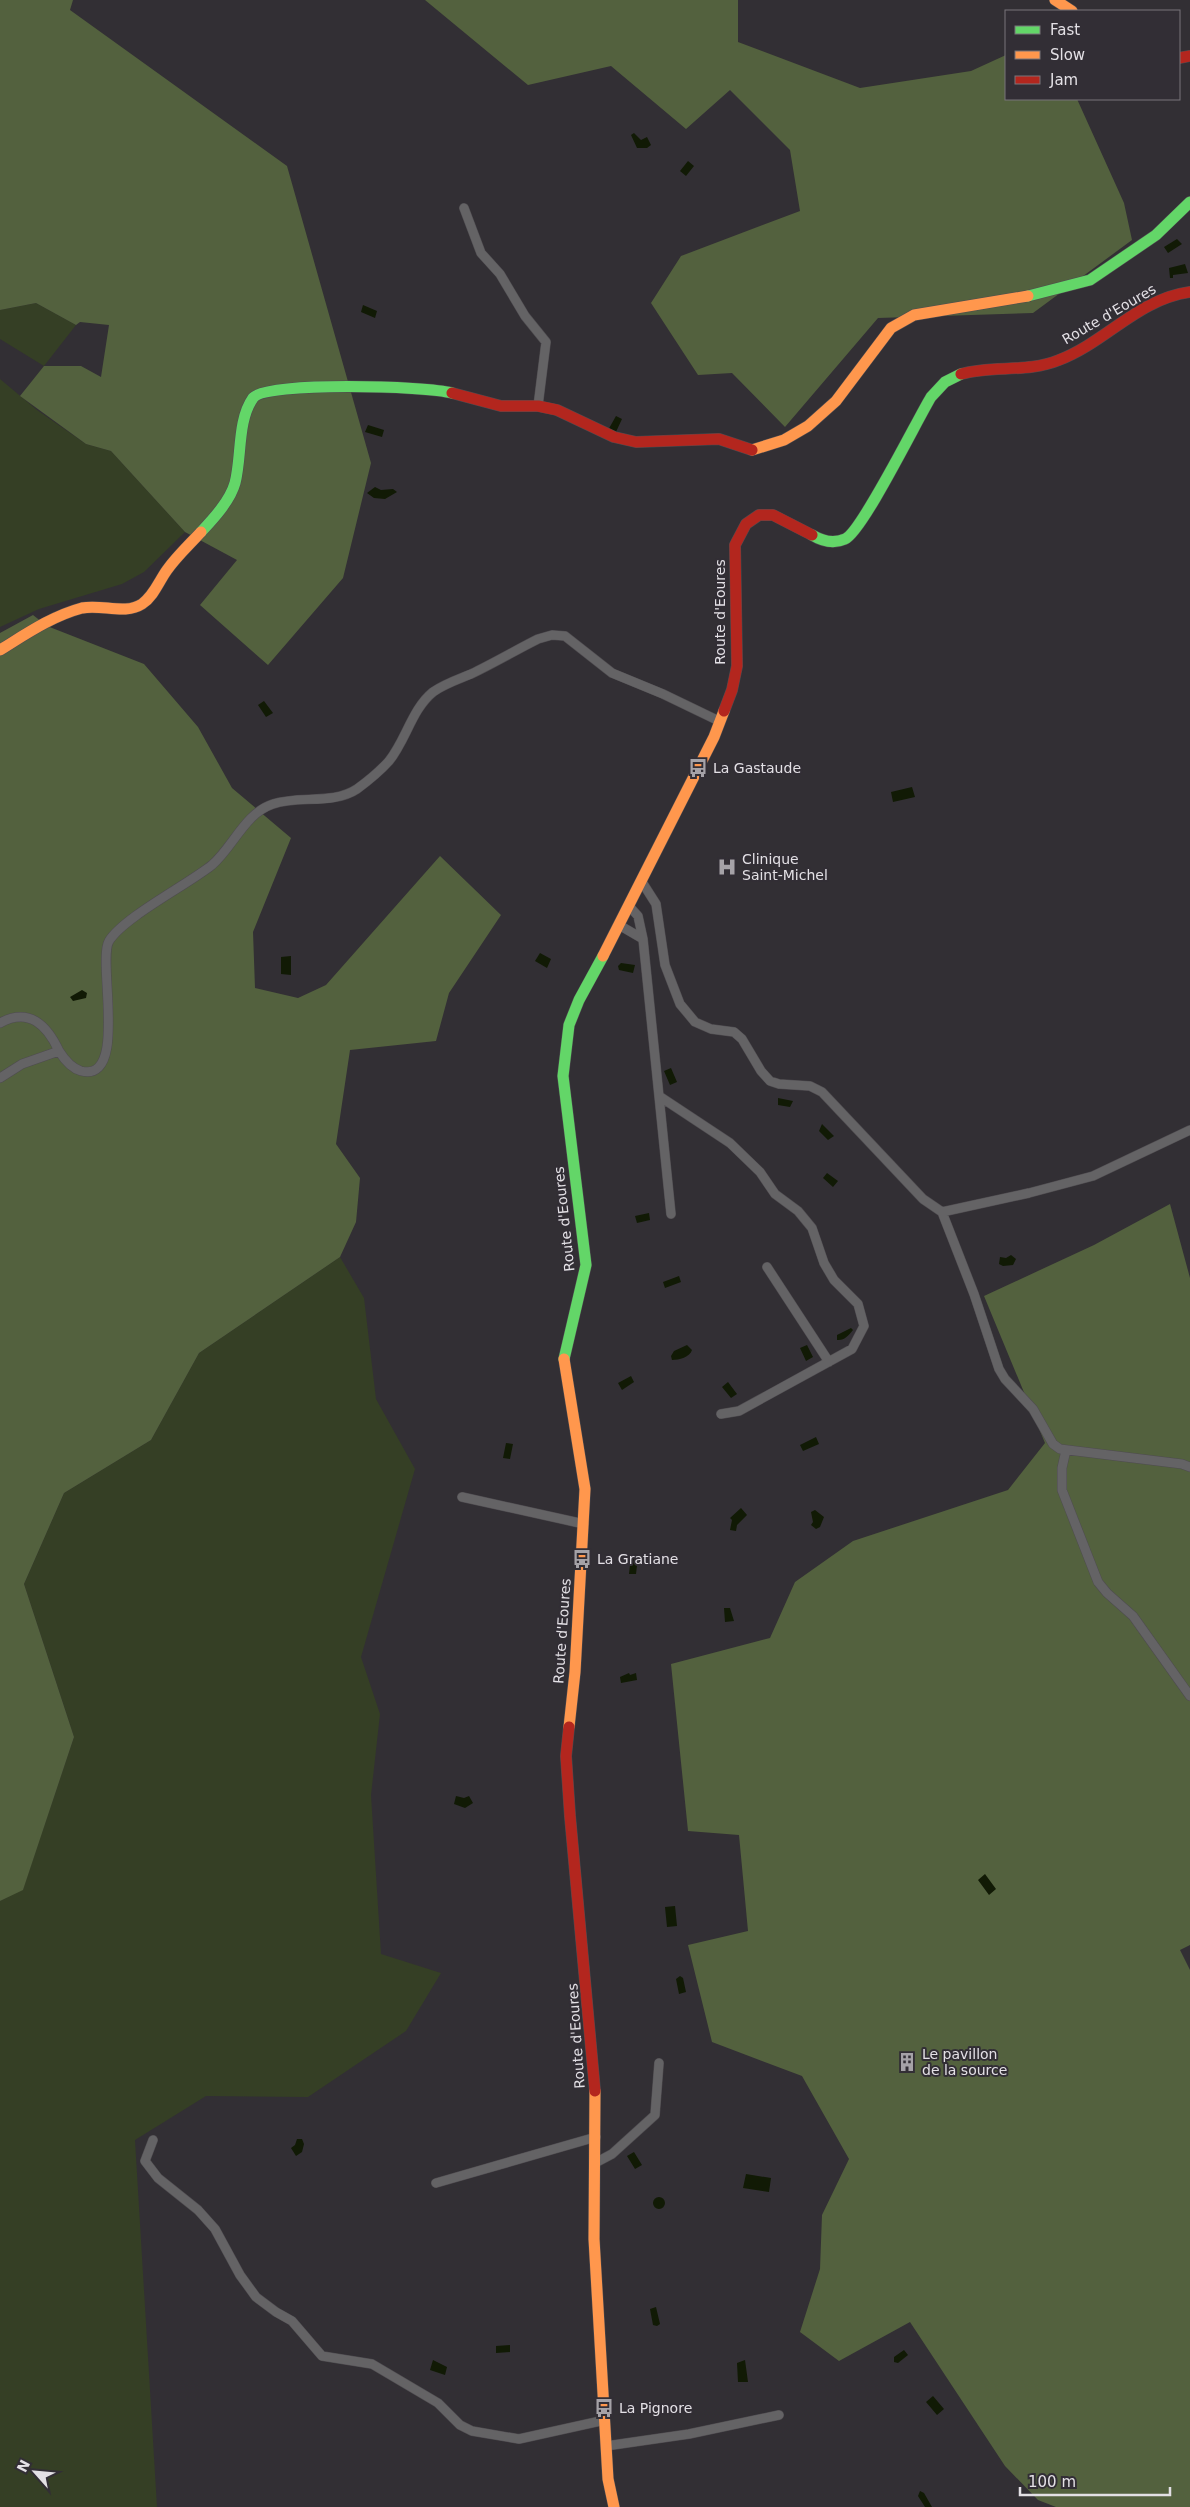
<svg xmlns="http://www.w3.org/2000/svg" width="1190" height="2507" font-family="'DejaVu Sans',sans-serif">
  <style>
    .green { fill: #353f25 }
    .forest { fill: #53613e }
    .water { fill: #111a05 }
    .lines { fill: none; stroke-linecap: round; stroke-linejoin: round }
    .street-casing { stroke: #4f4c50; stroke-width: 10 }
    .fast-casing { stroke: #4f4c50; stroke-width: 12 }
    .slow-casing { stroke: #4f4c50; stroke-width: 12 }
    .jam-casing { stroke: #4f4c50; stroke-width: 12 }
    .street { stroke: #646365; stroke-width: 9 }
    .fast { stroke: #63d668; stroke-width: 11 }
    .slow { stroke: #ff974d; stroke-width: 11 }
    .jam { stroke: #b3261e; stroke-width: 11 }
    .labels { text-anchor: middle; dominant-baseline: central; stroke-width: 4; stroke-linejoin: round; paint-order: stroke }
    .street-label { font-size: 14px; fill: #e3e0e5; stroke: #322e35 }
    .poi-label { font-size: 14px; fill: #e3e0e5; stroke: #322e35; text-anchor: start }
  </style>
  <rect width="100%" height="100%" fill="#322f34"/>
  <path class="green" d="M36,303l40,22 -32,41 -44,-27v-29z
    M0,379l37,31 49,34 25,7 74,81 -41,40 -22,12 -83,25 -39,18z
    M340,1257l24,41 12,101 39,70 -54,188 19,57 -9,81 10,159 60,19 -35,58 -98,66 -102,-1 -71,44 22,367h-157v-606l23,-12 51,-152 -50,-153 40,-91 87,-53 48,-87z"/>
  <path class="forest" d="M0,0h73l-3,10 217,156 84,297 -28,115 -75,87 -68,-60 37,-45 -52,-28 -74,-81 -25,-7 -66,-48 24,-30h37l20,11 8,-52 -29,-3 -4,3 -40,-22 -36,7z
    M425,0h313v42l122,46 111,-17 35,-16v44h71l47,104 8,37 -99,73 -155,5 -93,109 -53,-54 -34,2 -47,-72 30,-47 119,-45 -10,-61 -60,-60 -44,39 -75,-63 -83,19z
    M33,615l14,11 97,38 54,63 34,61 59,50 -38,94 2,56 43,10 28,-13 114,-129 61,59 -52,78 -13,48 -86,9 -14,94 24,34 -4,44 -16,35 -141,96 -48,87 -87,53 -40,91 50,153 -51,153 -23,11v-1268z
    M1170,1204l20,74v667l-10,5 10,20v537h-134l-18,-7 -33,-34 -95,-144 -71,39 -39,-29 20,-63 2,-54 27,-56 -47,-83 -90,-34 -24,-97 60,-14 -9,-96 -51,-4 -17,-167 99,-26 25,-56 58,-41 155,-51 37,-47 -61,-147 110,-51z"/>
  <path class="water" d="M634,133l7,7 6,-3 4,8 -4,3h-10l-6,-13z
    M688,161l6,5 -8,10 -6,-5z
    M1177,239l5,5 -14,9 -4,-6z
    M1185,264l3,9 -15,2v3h-3l-1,-10z
    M363,305l14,6 -2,7 -14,-6z
    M616,416l6,3 -7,15 -8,-2z
    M368,425l16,5 -2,7 -17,-5z
    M375,487l6,3 12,-1 4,3 -12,7 -11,-1 -7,-5z
    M264,701l9,12 -7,4 -8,-12z
    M912,787l3,10 -22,5 -2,-10z
    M540,953l11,6 -4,9 -12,-7z
    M291,956v19l-10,-1v-17z
    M621,963l14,2 -2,8 -14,-3 -1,-4z
    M82,990l5,3 -1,5 -13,3 -3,-4z
    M671,1068l6,14 -7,3 -6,-14z
    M778,1098l15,3 -3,6 -12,-2z
    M822,1124l12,12 -6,4 -9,-9z
    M827,1173l11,8 -5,6 -10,-9z
    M649,1213l1,7 -13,3 -2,-7z
    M1011,1255l5,4 -3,6 -10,1 -4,-2 1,-7 6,1z
    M679,1276l2,6 -16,6 -2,-6z
    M851,1328l2,2c-4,5 -9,11 -16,10v-5z
    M687,1345l5,5c-2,7 -13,10 -20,10l-1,-4 3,-5z
    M807,1345l6,12 -7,4 -6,-13z
    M631,1376l3,6 -12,8 -4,-7z
    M728,1382l9,12 -6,4 -9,-11z
    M816,1437l3,7 -16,7 -3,-6z
    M506,1443l7,1 -3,15 -7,-1z
    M741,1508l6,7 -10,10 -1,6 -6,-1 2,-10 -2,-2z
    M815,1510l9,7 -4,10 -4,2 -5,-4 2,-3 -2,-10z
    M631,1556l7,1 -2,17h-7z
    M724,1608h6l4,13 -9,1z
    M629,1673l1,2 6,-2 1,7 -16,3 -1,-6z
    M456,1796l8,2 5,-2 4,7 -8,5 -11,-4z
    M985,1874l11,15 -7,6 -11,-15z
    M675,1906l2,20 -10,1 -2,-20z
    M680,1976l3,2 3,14 -7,2 -3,-15z
    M297,2139h5l2,5 -2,8 -6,4 -5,-8 4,-3z
    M634,2152l8,13 -7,4 -8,-13z
    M746,2174l25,4 -2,14 -26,-4z
    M653 2203a6 6 0 1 1 12 0a6 6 0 1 1-12 0Z
    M656,2307l4,17 -3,2 -4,-1 -3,-16z
    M510,2345v7l-14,1v-7z
    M904,2350l4,5 -10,8 -4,-1v-5z
    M433,2360l14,7 -2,8 -15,-5z
    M745,2360l3,22h-10l-1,-19z
    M933,2396l11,13 -7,6 -11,-13z
    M920,2491l4,2 8,14h-7l-7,-11z"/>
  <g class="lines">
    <g class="street-casing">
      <path id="street" d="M464,208l17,45 19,21 25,42 21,26 -8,64
        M642,882l14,22 9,61 15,39 15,18 16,7 23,3 8,7 19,32 9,10 9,3 31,2 12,6 101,107 19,13 87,-19 64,-17 97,-46
        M629,906l9,10 5,23 28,275
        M619,925l24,14
        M0,1023c29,-16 47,2 59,28
        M0,1078l22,-14 37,-13c5,8 12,17 22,20 48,12 16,-110 28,-130 15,-24 78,-56 103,-76 21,-18 33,-52 61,-61 26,-9 60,1 84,-15 11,-8 23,-18 32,-28 17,-21 23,-52 44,-69 11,-8 26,-13 38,-18 23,-11 45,-24 67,-35l14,-4 13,1 47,37 51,21 56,27
        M659,1096l71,47 30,29 15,22 23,17 14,17 12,35 10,17 24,24 6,22 -12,23 -113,62 -18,3
        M942,1212l32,82 25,75 6,10 28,30 20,35 7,5 122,15 8,3
        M767,1267l62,95
        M1066,1450l-4,18v22l36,92 9,11 26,23 57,80
        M462,1497l122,27
        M153,2140l-8,21 13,17 40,32 17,19 25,46 16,22 20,15 16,9 30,35 50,8 66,39 22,22 12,6 47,8 86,-19
        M595,2163l17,-9 43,-39 4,-52
        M436,2183l160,-46
        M606,2446l83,-12 90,-19"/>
    </g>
    <g class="fast-casing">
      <path id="fast" d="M1028,296l62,-16 66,-45 34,-33
        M201,532c12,-13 29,-31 34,-49 7,-27 2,-62 18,-85 12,-17 175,-12 199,-5
        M812,535c10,6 22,9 33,4 17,-7 72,-119 86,-142l14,-15 16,-8
        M564,1359l22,-94 -23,-189 6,-51 10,-25 24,-44"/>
    </g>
    <g class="slow-casing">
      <path id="slow" d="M1055,0l17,11
        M752,450l32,-10 24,-14 28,-25 55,-73 23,-13 114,-19
        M0,650c26,-16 52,-34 82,-42 20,-4 43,7 60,-4 12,-8 17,-23 25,-34 10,-14 22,-25 34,-38
        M603,956l111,-219 10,-26
        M564,1359l21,130 -10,183 -6,55
        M595,2091l-1,148 14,240 6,28"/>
    </g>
    <g class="jam-casing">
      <path id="jam" d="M1179,58l11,-2
        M961,374c32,-9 67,-1 98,-14 47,-18 79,-61 131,-68
        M452,393l49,13h37l19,4 57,27 22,5 83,-3 33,11
        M724,711l8,-21 5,-24 -2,-121 11,-21 13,-9h14l39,20
        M569,1727l-3,29 4,60 25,275"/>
    </g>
    <use href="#street" class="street"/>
    <use href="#fast" class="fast"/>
    <use href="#slow" class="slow"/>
    <use href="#jam" class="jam"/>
  </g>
  <defs>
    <g id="bus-bare" transform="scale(1.5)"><path d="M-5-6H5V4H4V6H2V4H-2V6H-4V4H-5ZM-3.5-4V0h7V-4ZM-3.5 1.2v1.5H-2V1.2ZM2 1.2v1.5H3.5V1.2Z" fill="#a5a2a7" stroke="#322e35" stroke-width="2.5" paint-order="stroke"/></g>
    <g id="hospital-bare" transform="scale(1.5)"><path d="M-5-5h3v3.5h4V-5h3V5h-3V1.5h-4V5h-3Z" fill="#a5a2a7" stroke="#322e35" stroke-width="2.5" paint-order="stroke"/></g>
    <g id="building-bare" transform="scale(1.5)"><path d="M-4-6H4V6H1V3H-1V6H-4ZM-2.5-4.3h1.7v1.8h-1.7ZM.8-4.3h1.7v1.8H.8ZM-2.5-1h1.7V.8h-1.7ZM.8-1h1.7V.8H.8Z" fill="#a5a2a7" stroke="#322e35" stroke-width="2.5" paint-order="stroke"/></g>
  </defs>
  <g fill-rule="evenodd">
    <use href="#bus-bare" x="698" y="768"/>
    <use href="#hospital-bare" x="727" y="867"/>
    <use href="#bus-bare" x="582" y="1559"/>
    <use href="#building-bare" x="907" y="2062"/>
    <use href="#bus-bare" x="604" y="2408"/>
  </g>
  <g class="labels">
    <g class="street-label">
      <text transform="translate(1109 314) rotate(-30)">Route d'Eoures</text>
      <text transform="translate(720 612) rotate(-90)">Route d'Eoures</text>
      <text transform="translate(564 1219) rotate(-96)">Route d'Eoures</text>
      <text transform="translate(562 1631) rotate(-86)">Route d'Eoures</text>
      <text transform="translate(576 2036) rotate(-94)">Route d'Eoures</text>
    </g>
    <g class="poi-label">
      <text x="713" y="768">La Gastaude</text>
      <text x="742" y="859">Clinique<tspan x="742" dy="16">Saint-Michel</tspan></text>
      <text x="597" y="1559">La Gratiane</text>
      <text x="922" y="2054">Le pavillon<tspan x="922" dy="16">de la source</tspan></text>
      <text x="619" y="2408">La Pignore</text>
    </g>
  </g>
  <rect x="1005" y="10" width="175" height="90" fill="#322e35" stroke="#79757b"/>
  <rect x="1015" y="26" width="25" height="8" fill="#63d668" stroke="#79757b"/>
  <text x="1050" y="35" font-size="15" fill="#e3e0e5">Fast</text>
  <rect x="1015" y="51" width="25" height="8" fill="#ff974d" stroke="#79757b"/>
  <text x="1050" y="60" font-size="15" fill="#e3e0e5">Slow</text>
  <rect x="1015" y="76" width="25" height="8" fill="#b3261e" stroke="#79757b"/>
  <text x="1050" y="85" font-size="15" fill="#e3e0e5">Jam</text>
  <g transform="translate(35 2472) rotate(297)" stroke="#322e35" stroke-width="4" paint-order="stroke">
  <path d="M0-4L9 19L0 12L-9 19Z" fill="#e3e0e5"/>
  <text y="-8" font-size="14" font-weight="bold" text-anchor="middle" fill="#e3e0e5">N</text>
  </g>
  <path d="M1020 2487v8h150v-8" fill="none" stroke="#e3e0e5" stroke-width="2.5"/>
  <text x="1028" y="2487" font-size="15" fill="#e3e0e5" stroke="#322e35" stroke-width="4" paint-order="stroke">100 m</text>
</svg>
